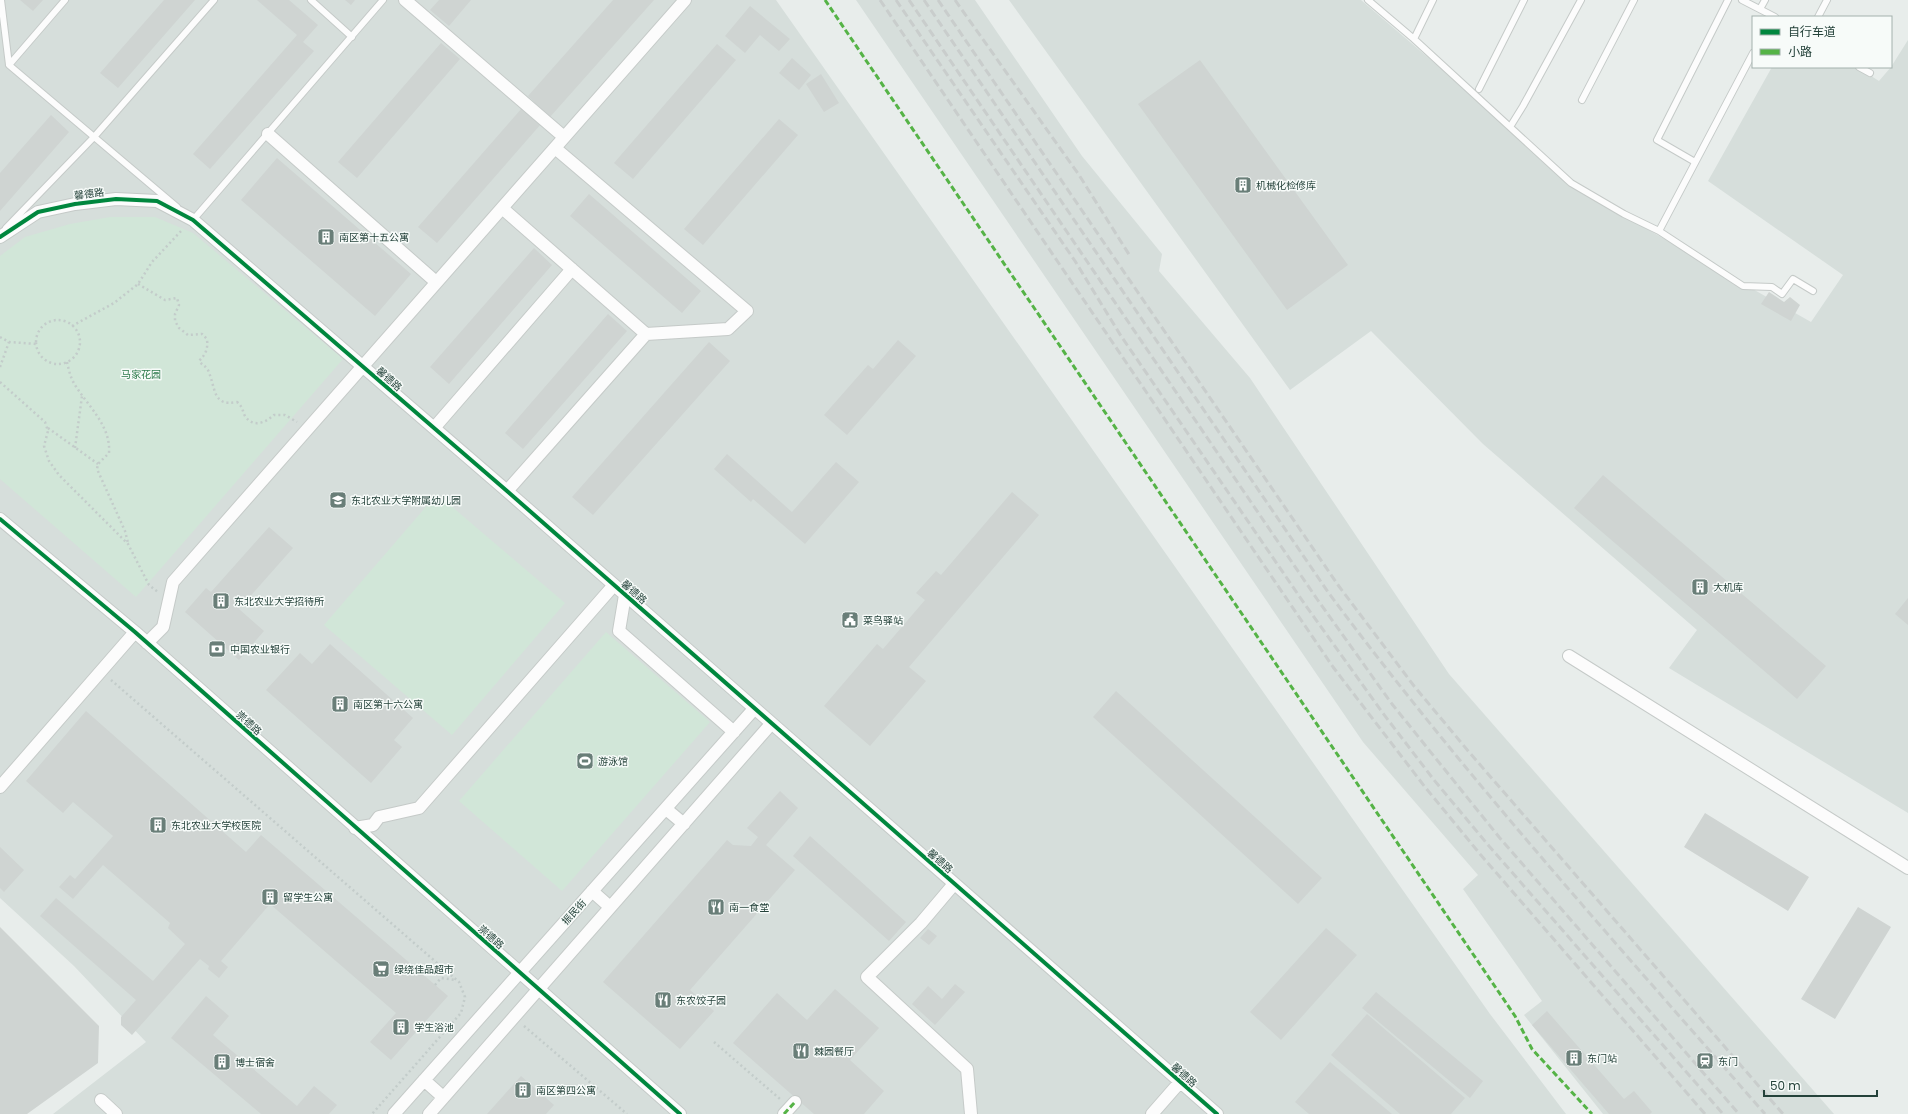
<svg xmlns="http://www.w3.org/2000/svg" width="1908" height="1114" font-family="Poppins,'Noto Sans SC',sans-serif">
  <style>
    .built { fill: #d6dedb }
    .green { fill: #d1e6d8 }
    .building { fill: #cfd4d2 }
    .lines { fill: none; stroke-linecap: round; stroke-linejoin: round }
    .service-casing { stroke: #c5cac8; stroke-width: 8 }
    .minor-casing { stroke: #c5cac8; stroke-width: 14 }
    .path { stroke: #c3ccca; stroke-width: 2.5; stroke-dasharray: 2 3; stroke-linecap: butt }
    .service { stroke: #fcfcfc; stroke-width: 6 }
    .minor { stroke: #fcfcfc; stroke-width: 12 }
    .rail { stroke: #c9cdcc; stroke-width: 3; stroke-dasharray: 8 4; stroke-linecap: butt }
    .quiet { stroke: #55b346; stroke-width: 3; stroke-dasharray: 6 3; stroke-linecap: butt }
    .cycleway-casing { stroke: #f7fbf9; stroke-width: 6 }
    .cycleway { stroke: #00873e; stroke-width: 4 }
    .labels { text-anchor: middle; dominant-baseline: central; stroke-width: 3; stroke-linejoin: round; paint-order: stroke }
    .poi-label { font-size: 10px; fill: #24423a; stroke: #f7fbf9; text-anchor: start }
    .street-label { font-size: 10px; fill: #24423a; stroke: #f7fbf9 }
    .park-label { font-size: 10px; fill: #2d7a4b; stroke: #f7fbf9 }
  </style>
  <rect width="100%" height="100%" fill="#e8edeb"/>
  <path class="built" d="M0,0h776l714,1014 76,100h-1513l93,-72 -72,-76 -74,-68z
    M856,0h119l107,156 80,98 -3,17 91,107 199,296 385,440h-231l-79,-99 18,-14 -79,-112 15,-14 -115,-133z
    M1009,0h352l231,198 219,124 32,-47 -135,-94 64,-114h85l22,14 12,-14 17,-27v773l-239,-145 28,-38 -214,-186 -112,-113 -81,59z"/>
  <path class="green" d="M110,217h45l38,16 150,126 -207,238 -136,-118v-223l25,-19 45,-13z
    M437,494l128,109 -113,132 -128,-110z
    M606,632l104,90 -148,169 -103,-90z"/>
  <path class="building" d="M20,0h23l-10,11z
    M164,0h31l-77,88 -18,-15z
    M257,0h32l29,25 -15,17 11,9 -104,118 -17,-15 104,-119z
    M345,0h10l-4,5z
    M439,0h32l-22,26 -19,-16z
    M613,0h41l-104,117 -22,-21z
    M750,6l40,33 -11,12 -19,-16 -15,18 -20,-17z
    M441,43l19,16 -103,119 -19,-16z
    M717,44l19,16 -103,119 -19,-16z
    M792,58l19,17 -12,15 -20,-17z
    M1200,60l148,205 -61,45 -149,-206z
    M821,74l18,29 -15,9 -18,-28z
    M522,108l19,16 -104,119 -19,-16z
    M51,115l18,17 -69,79v-38z
    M779,119l19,16 -95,110 -19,-16z
    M277,158l134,116 -36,42 -134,-116z
    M589,194l112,97 -19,22 -112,-97z
    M534,248l18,17 -103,119 -19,-17z
    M1769,292l15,10 6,-5 10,8 -9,16 -30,-17z
    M608,314l19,17 -104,118 -18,-16z
    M898,340l18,16 -69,79 -23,-20 44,-50 5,4z
    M709,342l21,19 -137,154 -21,-18z
    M727,454l65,58 44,-50 23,20 -54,62 -52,-45 -2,3 -37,-33z
    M1603,475l223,191 -29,33 -223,-191z
    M1012,492l27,23 -130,152 17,14 -56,65 -46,-40 53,-62 6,5 42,-49 -9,-7 20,-22 5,4z
    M269,527l24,21 -54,61 25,22 -25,29 -54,-48 21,-24 5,4z
    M1908,598v27l-13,-11z
    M330,644l83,74 -19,22 8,7 -31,36 -105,-93 34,-37 12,11z
    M1116,691l206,187 -24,26 -205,-187z
    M86,711l160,141 15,-17 187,161 -57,64 -21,-18 26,-29 -126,-109 -49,57 7,6 -9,11 -11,-9 1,-3 -9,-7 -68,76 -11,-10v-8l15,-17 -96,-84 16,-18 97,83 32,-37 -17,-16 2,-5 -67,-58 -30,34 -14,-12 11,-12 5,4 38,-43 -40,-34 -10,11 -37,-32z
    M780,791l18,17 -32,37 29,25 -105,120 24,21 -34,38 -77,-67 124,-142 6,5 18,1 7,-9 -11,-9z
    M1705,813l104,64 -21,34 -104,-64z
    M810,836l96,86 -17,19 -96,-85z
    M0,847l24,23 -20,22 -4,-4z
    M1858,907l33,20 -56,92 -34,-20z
    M0,927l99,99 -1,37 -71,51h-27z
    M1326,928l31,27 -76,85 -31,-28z
    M928,929l9,7 -8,9 -9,-7z
    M955,984l10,8 -30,33 -23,-21 16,-18 14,13z
    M835,989l44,39 -29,32 34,31 -20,23h-50l-81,-71 44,-50 30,27z
    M1376,992l107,89 -13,17 -108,-90z
    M206,996l23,20 -16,19 84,71 17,-20 23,19 -8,9h-68l-90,-76z
    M1547,1011l77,88 10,-8 18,21 -2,2h-41l-77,-89z
    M1367,1014l98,84 -14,16h-51l-69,-59z
    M1330,1062l62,52h-83l-14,-12z
    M521,1076l33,29 -8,9h-59z"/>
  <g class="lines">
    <g class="service-casing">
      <path id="service" d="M1,0l8,65 168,142
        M311,0l41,37
        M1368,0l46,39 157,144 53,31 35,17 84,55 29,1 10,7 11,-15 20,12
        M1742,0l33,17
        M1760,9l5,-9
        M1818,17l9,-17
        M1414,39l19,-39
        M9,65l56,-65
        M1859,67l11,6
        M1479,89l45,-89
        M1582,100l52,-100
        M1510,127l13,-21 58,-106
        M1695,162l-38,-22 71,-140
        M192,219l1,1 190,-220
        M6,228l88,-91 120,-137
        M1659,231l94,-178"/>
    </g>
    <g class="minor-casing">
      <path id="minor" d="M405,0l159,137
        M268,134l168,148
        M502,208l144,126 82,-5 19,-18 -192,-163
        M0,237l38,-25 37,-8 41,-5 41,2 36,19 314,271 710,623
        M434,428l138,-159
        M507,491l139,-157
        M0,519l135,113 545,482
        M625,595l-6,36 115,101
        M147,643l16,-16 10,-45 512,-582
        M1569,656l339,212
        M0,787l135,-155
        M666,809l18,15
        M355,828l18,-3 6,-8 40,-9 195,-223
        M954,884l-33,39 -54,54 100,92 4,45
        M592,891l18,16
        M424,1080l19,17
        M101,1100l15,14
        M394,1114l360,-405
        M429,1114l342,-390
        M784,1114l11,-12
        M1152,1114l28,-32"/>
    </g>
    <path class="path" d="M138,284l27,16 12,-2 2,7 -4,9v7l4,7 9,7 14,-1 5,5c1,10 -1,15 -8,22 3,4 7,5 9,9 8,18 4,37 29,32 6,5 5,8 8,14 8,12 20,7 29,-1h11l12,7
      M36 342a22 22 0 1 1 44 0a22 22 0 1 1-44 0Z
      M72,326l42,-23 24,-19 14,-22 30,-32
      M0,337l9,5 27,2
      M67,362c2,9 4,18 10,26 13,20 34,39 32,65l-11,11 -1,5 28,62 3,12
      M0,367l9,-25
      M0,382l45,40 3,9 -4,15 5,15 10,14 69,69 21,41 9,7
      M48,428l50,36
      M75,448l7,-52
      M111,680l348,302 6,15 -4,16 -89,101
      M435,985l6,-7 14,2
      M524,1026l103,88
      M714,1042l66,57"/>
    <use href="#service" class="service"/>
    <use href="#minor" class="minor"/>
    <path class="rail" d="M880,0l453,667 92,120 55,67 225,260
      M896,0l179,261 46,75 185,270 76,106 52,68 55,66 234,268
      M909,0l408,599 75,105 107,133 240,277
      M924,0l404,592c135,182 288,351 437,522
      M938,0l400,585 76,101 55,66 314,362
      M955,0l124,175 51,81"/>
    <path class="quiet" d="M825,0l690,1016 17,33 60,65
      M784,1114l11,-12"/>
    <g class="cycleway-casing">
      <path id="cycleway" d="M0,237l38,-25 37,-8 41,-5 41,2 36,19 314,271 710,623
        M0,519l135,113 545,482"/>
    </g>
    <use href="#cycleway" class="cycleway"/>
  </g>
  <defs>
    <g id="building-square" transform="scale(0.9)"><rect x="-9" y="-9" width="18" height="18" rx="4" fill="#697e78" stroke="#f7fbf9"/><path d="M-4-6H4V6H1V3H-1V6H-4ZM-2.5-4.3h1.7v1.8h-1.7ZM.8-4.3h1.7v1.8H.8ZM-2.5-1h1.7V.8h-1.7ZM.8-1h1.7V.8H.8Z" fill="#fff"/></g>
    <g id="school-square" transform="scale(0.9)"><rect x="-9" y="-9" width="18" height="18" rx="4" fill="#697e78" stroke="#f7fbf9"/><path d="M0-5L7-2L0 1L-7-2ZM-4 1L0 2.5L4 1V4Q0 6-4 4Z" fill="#fff"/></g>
    <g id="civic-square" transform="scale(0.9)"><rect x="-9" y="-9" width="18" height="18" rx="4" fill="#697e78" stroke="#f7fbf9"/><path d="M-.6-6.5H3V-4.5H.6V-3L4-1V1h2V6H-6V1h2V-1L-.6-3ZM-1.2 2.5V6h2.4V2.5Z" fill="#fff"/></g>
    <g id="bank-square" transform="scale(0.9)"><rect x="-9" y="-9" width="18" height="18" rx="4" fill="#697e78" stroke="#f7fbf9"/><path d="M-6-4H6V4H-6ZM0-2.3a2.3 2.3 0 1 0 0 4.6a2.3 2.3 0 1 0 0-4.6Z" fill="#fff"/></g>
    <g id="stadium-square" transform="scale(0.9)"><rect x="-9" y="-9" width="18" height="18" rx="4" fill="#697e78" stroke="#f7fbf9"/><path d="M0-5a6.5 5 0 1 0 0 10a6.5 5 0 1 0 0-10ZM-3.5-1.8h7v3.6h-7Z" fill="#fff"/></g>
    <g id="restaurant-square" transform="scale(0.9)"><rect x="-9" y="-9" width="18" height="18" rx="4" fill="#697e78" stroke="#f7fbf9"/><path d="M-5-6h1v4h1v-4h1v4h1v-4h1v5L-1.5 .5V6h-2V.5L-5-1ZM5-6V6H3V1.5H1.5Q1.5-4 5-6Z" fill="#fff"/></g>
    <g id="supermarket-square" transform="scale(0.9)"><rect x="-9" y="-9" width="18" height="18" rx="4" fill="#697e78" stroke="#f7fbf9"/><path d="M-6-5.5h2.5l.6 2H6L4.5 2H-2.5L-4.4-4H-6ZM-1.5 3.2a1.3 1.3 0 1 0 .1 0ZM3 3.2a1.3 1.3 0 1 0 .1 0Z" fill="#fff"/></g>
    <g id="station-square" transform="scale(0.9)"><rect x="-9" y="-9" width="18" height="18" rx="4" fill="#697e78" stroke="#f7fbf9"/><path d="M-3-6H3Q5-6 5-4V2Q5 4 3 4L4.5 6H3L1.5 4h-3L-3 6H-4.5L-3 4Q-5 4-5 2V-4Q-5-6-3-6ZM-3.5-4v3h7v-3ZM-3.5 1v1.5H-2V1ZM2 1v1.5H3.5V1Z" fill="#fff"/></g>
  </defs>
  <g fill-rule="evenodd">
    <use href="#building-square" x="1243" y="185"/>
    <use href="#building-square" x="326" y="237"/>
    <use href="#school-square" x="338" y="500"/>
    <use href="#building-square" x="1700" y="587"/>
    <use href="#building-square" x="221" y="601"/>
    <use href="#civic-square" x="850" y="620"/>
    <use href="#bank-square" x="217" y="649"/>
    <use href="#building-square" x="340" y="704"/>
    <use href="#stadium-square" x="585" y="761"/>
    <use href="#building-square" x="158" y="825"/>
    <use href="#building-square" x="270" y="897"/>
    <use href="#restaurant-square" x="716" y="907"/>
    <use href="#supermarket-square" x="381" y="969"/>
    <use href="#restaurant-square" x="663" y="1000"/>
    <use href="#building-square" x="401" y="1027"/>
    <use href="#restaurant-square" x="801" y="1051"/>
    <use href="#building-square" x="1574" y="1058"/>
    <use href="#station-square" x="1705" y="1061"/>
    <use href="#building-square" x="222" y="1062"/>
    <use href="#building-square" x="523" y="1090"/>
  </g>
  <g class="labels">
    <g class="poi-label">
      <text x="1256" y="185">机械化检修库</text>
      <text x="339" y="237">南区第十五公寓</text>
      <text x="351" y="500">东北农业大学附属幼儿园</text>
      <text x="1713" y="587">大机库</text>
      <text x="234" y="601">东北农业大学招待所</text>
      <text x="863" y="620">菜鸟驿站</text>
      <text x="230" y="649">中国农业银行</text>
      <text x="353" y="704">南区第十六公寓</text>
      <text x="598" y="761">游泳馆</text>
      <text x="171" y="825">东北农业大学校医院</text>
      <text x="283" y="897">留学生公寓</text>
      <text x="729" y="907">南一食堂</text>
      <text x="394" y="969">绿绕佳品超市</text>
      <text x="676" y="1000">东农饺子园</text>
      <text x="414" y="1027">学生浴池</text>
      <text x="814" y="1051">棘园餐厅</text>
      <text x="1587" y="1058">东门站</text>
      <text x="1718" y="1061">东门</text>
      <text x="235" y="1062">博士宿舍</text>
      <text x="536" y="1090">南区第四公寓</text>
    </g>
    <g class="street-label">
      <text transform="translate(89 194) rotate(-7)">馨德路</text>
      <text transform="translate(389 379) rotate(41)">馨德路</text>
      <text transform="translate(634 592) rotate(41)">馨德路</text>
      <text transform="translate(249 723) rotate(42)">崇德路</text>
      <text transform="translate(940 861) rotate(41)">馨德路</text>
      <text transform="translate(574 912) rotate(-48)">振民街</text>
      <text transform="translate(491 937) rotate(41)">崇德路</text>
      <text transform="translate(1184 1075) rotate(41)">馨德路</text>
    </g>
    <g class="park-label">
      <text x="141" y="374">马家花园</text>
    </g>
  </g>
  <rect x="1752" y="16" width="140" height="52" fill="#f7fbf9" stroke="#a3b1ad"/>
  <rect x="1760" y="29" width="20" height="6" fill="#00873e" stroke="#a3b1ad"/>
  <text x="1788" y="36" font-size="12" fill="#24423a">自行车道</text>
  <rect x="1760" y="49" width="20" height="6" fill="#55b346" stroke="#a3b1ad"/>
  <text x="1788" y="56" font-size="12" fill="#24423a">小路</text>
  <path d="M1764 1090v6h113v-6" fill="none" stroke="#24423a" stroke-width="2"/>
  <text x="1770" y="1090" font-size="12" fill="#24423a" stroke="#f7fbf9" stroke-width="3" paint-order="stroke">50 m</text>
</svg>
